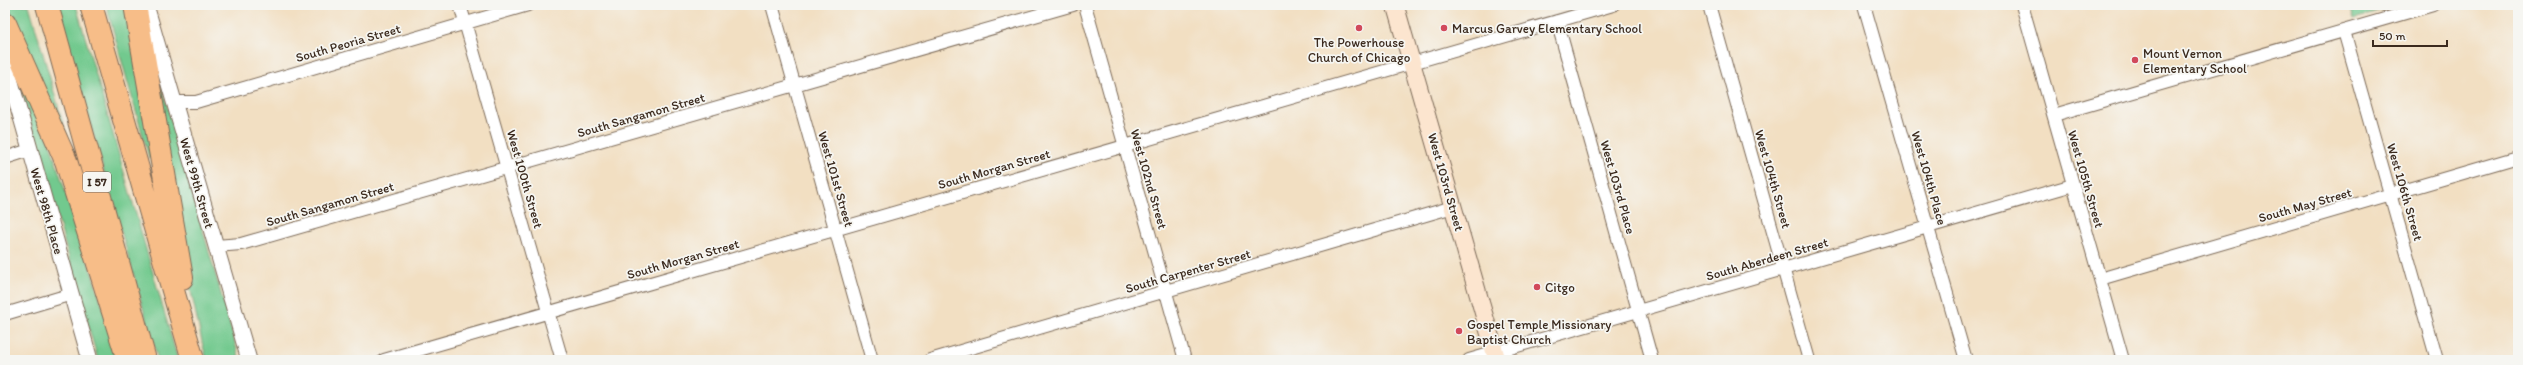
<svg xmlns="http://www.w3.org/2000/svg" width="2523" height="365" font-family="Itim,sans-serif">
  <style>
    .green { fill: #72c98e; stroke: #567a56 }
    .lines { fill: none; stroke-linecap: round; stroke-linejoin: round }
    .minor-casing { stroke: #7b6957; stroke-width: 14 }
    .tertiary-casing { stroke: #7b6957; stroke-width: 17 }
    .secondary-casing { stroke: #7b6957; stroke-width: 19 }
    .motorway-casing { stroke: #7b6957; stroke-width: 24 }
    .minor { stroke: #fff; stroke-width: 12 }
    .tertiary { stroke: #fff; stroke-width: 15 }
    .secondary { stroke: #fce5cf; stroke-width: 17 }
    .motorway { stroke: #f7bd88; stroke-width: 22 }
    .poi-dot { fill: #d1495b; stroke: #f6f6f2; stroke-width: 1.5 }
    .labels { text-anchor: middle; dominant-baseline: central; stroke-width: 3.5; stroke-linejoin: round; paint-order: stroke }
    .shield { fill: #f6f6f2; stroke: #73675e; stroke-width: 1 }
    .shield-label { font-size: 12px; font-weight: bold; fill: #3b2a1e }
    .poi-label { font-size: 13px; fill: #3b2a1e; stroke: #f6f6f2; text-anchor: start }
    .street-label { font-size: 13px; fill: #3b2a1e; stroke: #f6f6f2 }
  </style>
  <rect width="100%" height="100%" fill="#f6f6f2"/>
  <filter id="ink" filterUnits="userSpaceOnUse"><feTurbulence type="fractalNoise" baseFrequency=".025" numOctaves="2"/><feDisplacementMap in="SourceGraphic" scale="8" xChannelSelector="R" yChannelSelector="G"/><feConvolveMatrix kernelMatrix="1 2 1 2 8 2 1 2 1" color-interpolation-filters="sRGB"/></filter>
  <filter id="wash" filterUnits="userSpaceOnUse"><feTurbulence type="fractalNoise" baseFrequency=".012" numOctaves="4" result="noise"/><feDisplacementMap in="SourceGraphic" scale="16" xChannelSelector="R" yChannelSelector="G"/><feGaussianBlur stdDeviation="0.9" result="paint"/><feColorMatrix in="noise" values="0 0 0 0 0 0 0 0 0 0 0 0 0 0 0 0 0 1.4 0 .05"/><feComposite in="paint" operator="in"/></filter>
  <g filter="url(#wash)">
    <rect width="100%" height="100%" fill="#f2dfc2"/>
    <path class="green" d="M6,5h23l42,146 -17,-28z
      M56,5h20l102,355h-20z
      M106,5h24l26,151 -7,2z
      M2350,5h52l-48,14z
      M7,41l35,78 78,241h-22z
      M152,53l88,307h-33l-4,-14 -19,-86z"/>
  </g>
  <g filter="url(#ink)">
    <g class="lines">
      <g class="minor-casing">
        <path id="minor" d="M460,5l102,355
          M772,5l100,355
          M1085,5l100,355
          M1709,5l100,355
          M1864,5l102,355
          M2022,5l101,355
          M1557,21l95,339
          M2344,31l93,329
          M174,102h22l332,-97
          M2054,115l379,-110
          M5,158l25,-8
          M216,246l25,-2 832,-239
          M2100,279l418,-122
          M5,314l67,-20
          M384,360l1229,-355
          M930,360l523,-153
          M1469,360l604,-175"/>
      </g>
      <g class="tertiary-casing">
        <path id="tertiary" d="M146,5l103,355
          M5,61l85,299"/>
      </g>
      <g class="secondary-casing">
        <path id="secondary" d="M1395,5l102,355"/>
      </g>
      <g class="motorway-casing">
        <path id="motorway" d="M47,5l98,355
          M91,5l102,355
          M135,5l47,273
          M5,23l61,138 62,199"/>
      </g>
      <use href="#minor" class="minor"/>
      <use href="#tertiary" class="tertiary"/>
      <use href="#secondary" class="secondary"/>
      <use href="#motorway" class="motorway"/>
    </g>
  </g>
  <g class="poi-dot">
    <circle cx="1359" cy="28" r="4"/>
    <circle cx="1444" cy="28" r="4"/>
    <circle cx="2135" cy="60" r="4"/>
    <circle cx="1537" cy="287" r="4"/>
    <circle cx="1459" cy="331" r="4"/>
  </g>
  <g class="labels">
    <rect class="shield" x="83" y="172" width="28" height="20" rx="3"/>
    <g class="shield-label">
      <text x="97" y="182">I 57</text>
    </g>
    <g class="poi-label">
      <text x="1452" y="28">Marcus Garvey Elementary School</text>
      <text x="1359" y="42" text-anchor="middle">The Powerhouse<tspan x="1359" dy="15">Church of Chicago</tspan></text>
      <text x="2143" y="53">Mount Vernon<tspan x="2143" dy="15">Elementary School</tspan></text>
      <text x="1545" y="287">Citgo</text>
      <text x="1467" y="324">Gospel Temple Missionary<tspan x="1467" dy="15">Baptist Church</tspan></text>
    </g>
    <g class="street-label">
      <text transform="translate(348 43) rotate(-16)">South Peoria Street</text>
      <text transform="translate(641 115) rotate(-16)">South Sangamon Street</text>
      <text transform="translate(994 169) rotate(-16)">South Morgan Street</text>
      <text transform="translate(1929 178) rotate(74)">West 104th Place</text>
      <text transform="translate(525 179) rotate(74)">West 100th Street</text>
      <text transform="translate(836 179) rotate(74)">West 101st Street</text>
      <text transform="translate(1149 179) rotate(74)">West 102nd Street</text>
      <text transform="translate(1773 179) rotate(74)">West 104th Street</text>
      <text transform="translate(2086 179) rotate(74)">West 105th Street</text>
      <text transform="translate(1446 182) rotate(74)">West 103rd Street</text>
      <text transform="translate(197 183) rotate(74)">West 99th Street</text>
      <text transform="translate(1618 187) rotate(74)">West 103rd Place</text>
      <text transform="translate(2405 192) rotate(74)">West 106th Street</text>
      <text transform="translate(330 204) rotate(-16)">South Sangamon Street</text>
      <text transform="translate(2305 205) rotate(-16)">South May Street</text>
      <text transform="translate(47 211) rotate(74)">West 98th Place</text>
      <text transform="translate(683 259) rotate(-16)">South Morgan Street</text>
      <text transform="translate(1767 259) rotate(-16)">South Aberdeen Street</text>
      <text transform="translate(1188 271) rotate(-16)">South Carpenter Street</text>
    </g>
  </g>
  <rect width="2523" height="365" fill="none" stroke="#f6f6f2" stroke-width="20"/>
  <path d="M2373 40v6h74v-6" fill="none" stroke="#3b2a1e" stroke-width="2"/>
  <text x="2379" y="40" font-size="12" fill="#3b2a1e" stroke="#f6f6f2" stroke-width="3" paint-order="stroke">50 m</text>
</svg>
